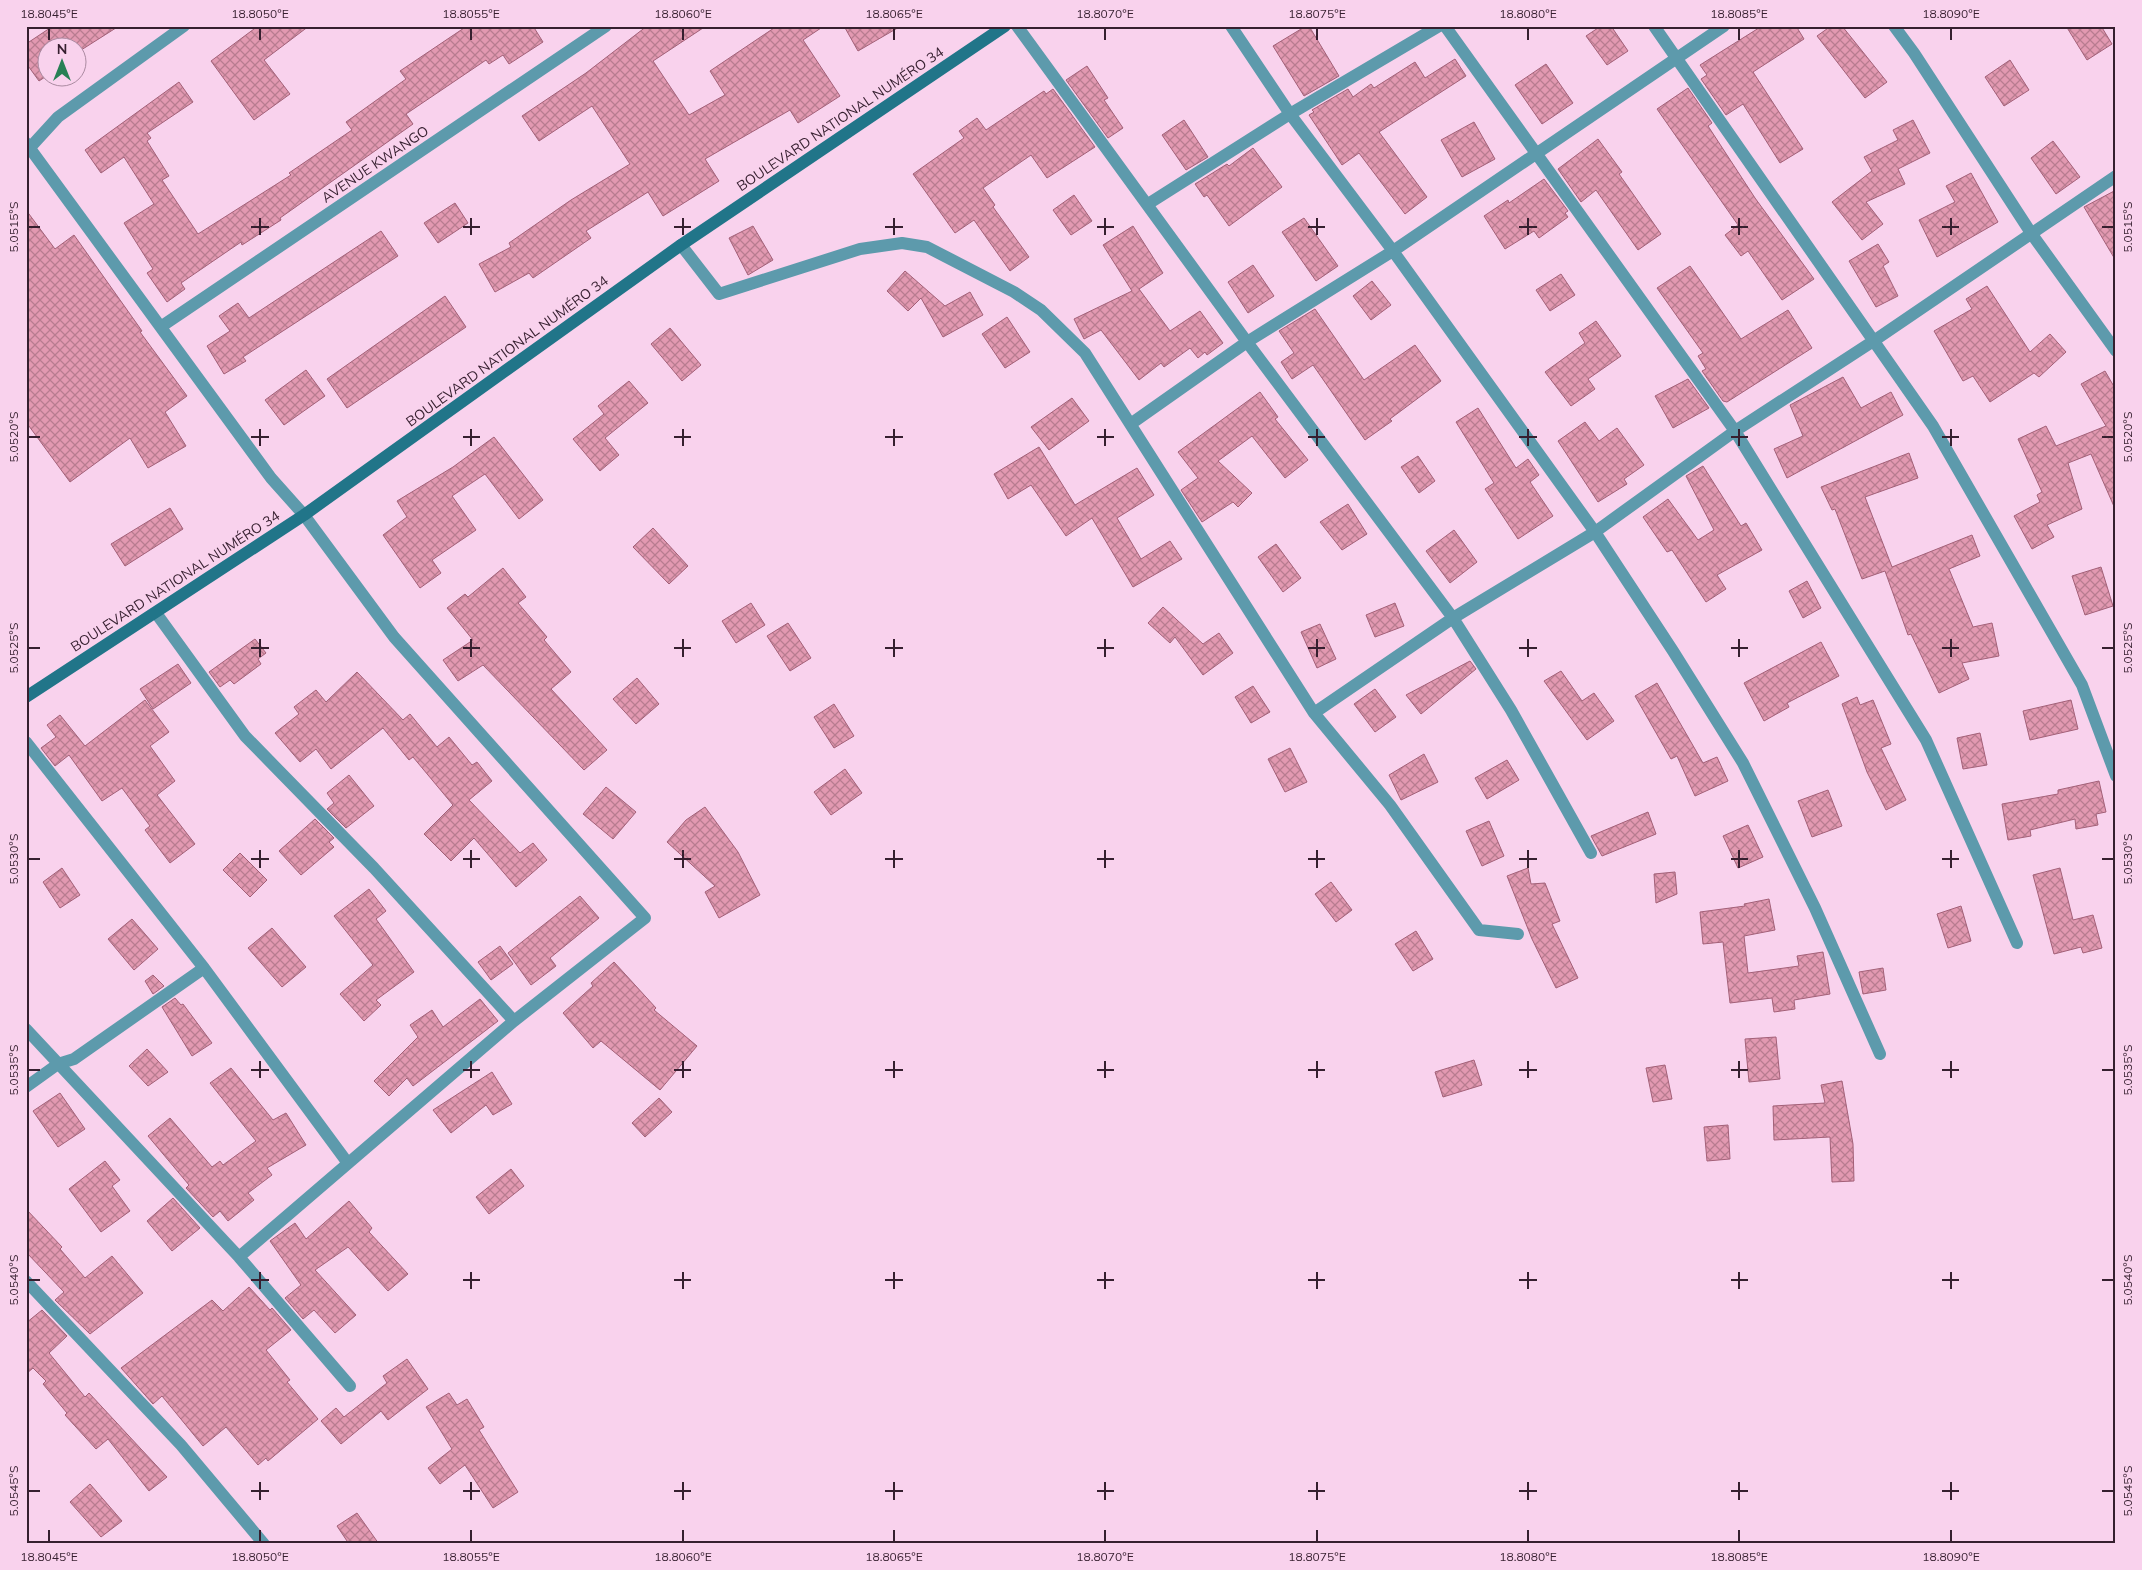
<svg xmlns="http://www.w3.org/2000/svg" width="2142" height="1570" font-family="Mulish,sans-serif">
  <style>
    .building { fill: url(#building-cross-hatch); stroke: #a36078 }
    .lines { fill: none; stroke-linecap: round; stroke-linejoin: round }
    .street { stroke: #5d9aac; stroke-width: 12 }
    .secondary { stroke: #217589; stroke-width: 12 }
    .ticks { fill: none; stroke: #361f2f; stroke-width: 2 }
    .labels { text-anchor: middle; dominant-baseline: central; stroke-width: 4.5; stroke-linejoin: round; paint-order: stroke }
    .street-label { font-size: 14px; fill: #361f2f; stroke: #f9d2ed }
    .neatline { fill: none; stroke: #361f2f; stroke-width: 2 }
    .ticks-label { font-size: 12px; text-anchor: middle; fill: #361f2f }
  </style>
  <defs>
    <pattern id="building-cross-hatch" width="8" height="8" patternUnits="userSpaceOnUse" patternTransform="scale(1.25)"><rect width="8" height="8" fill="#e299b1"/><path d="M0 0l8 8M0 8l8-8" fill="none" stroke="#b87c90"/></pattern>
  </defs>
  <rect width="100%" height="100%" fill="#f9d2ed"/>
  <path class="building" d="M53,26h66l-41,26v-4h-30v27l-9,6 -13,-18v-19z
    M258,26h51l-45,34 26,34 -36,26 -43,-59z
    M467,26h66l10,16 -34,22 -6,-9 -14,9 -3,-4 -80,54 7,10 -133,94 1,2 -39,25 -1,-3 -60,41 4,6 -18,13 -20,-29 6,-4 -29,-46 30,-19 -30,-47 -23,16 -16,-23 94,-68 14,20 -46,31 4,5 -4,3 22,35 -7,4 36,54 93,-59 -2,-2 63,-43 -6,-8 60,-43 -6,-8z
    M647,26h59l-53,35 36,54 36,-20 -15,-24 67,-45h47l-21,14 37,56 -42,27 -8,-13 -85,49 14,22 -56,35 -15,-24 -62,39 5,7 -58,40 -4,-5 -34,19 -16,-28 32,-17 -2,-4 62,-43 59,-36 -38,-58 -53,35 -17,-25 64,-43z
    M844,26h57l-43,25z
    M1306,26h3l30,50 -35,20 -31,-50z
    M1601,26h10l17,25 -21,14 -21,-29z
    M1762,26h34l8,13 -51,33 50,77 -23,14 -37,-59 -17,11 -25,-36 6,-4 -7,-10z
    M1831,26h11l45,56 -22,16 -48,-62z
    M2066,26h35l11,18 -25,16z
    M1455,59l11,17 -87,56 48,65 -22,17 -46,-61 -17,12 -33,-50 5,-3 -2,-2 36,-21 5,8 18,-13 3,4 41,-26 10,16z
    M2010,60l19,30 -25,16 -19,-29z
    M1546,64l27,39 -31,21 -27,-39z
    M1087,66l21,32 -4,2 19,28 -15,10 -42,-58z
    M1688,88l24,35 -4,3 47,72 59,81 -32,21 -34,-49 -7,5 -16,-21 13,-10 -81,-116z
    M1053,89l42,58 -48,31 -16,-23 -48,33 12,17 -2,2 36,50 -19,14 -36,-51 -19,13 -42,-59 51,-36 -5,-7 18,-13 9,12 58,-39 2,3z
    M1184,120l24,37 -22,13 -24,-35z
    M1913,120l17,33 -32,16 7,15 -39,18 17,22 -21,16 -30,-38 40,-31 -8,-14 34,-17 -5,-10z
    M1474,122l21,37 -33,18 -21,-37z
    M1598,139l24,33 -3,2 42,60 -23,16 -42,-60 -15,12 -23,-33z
    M2053,141l27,36 -24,17 -25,-36z
    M1253,148l29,39 -53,39 -22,-31 -3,2 -9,-13 32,-20 2,2z
    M1971,173l27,49 -61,35 -18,-37 36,-18 -9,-16z
    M1544,179l24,32 -3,2 3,4 -29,21 -5,-7 -29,18 -21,-33 24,-16 1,3z
    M2116,190v71l-32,-54z
    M1074,195l18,26 -21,14 -18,-25z
    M455,203l13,20 -30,20 -14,-20z
    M26,210l29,39 19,-14 68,96 -2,1 47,64 -22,16 21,34 -38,22 -18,-30 -60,44 -44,-60z
    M1304,218l34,48 -22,15 -34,-49z
    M753,226l20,34 -25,15 -19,-37z
    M1133,226l30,47 -24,16 31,42 30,-20 23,32 -16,12 -2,-3 -7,6 -8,-10 -26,19 -3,-4 -22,17 -38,-50 -17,9 -10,-20 58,-28 -29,-46z
    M381,231l17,25 -155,101 3,4 -22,13 -17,-28 23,-15 -11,-15 19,-13 11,15z
    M1878,244l11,18 -6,4 15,30 -22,11 -27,-46z
    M1253,265l21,31 -26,17 -20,-31z
    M1690,266l51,73 47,-29 24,38 -85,54 -4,-1 -21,-30 4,-2 -8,-13 5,-3 -46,-65z
    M905,271l40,35 25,-14 13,23 -40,22 -22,-39 -13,13 -21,-20z
    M1561,274l14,21 -25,16 -14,-21z
    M1372,281l19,24 -20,15 -18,-24z
    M1987,286l43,66 20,-18 16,18 -27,25 -5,-4 -44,29 -17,-26 -10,5 -29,-50 38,-22 -6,-10z
    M445,296l21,31 -119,81 -20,-29z
    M1315,309l49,71 51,-35 26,36 -51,38 2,2 -27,19 -52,-75 -21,14 -11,-17 13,-9 -15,-22z
    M1007,317l23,35 -25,16 -23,-34z
    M1596,321l25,35 -33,23 7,10 -24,17 -26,-34 40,-29 -6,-10z
    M670,328l31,37 -19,16 -31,-37z
    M306,370l19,26 -41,29 -19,-25z
    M2105,371l11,19v121l-25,-57 -23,9 14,46 -35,16 7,12 -22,12 -18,-33 26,-14 -3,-7 5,-3 -24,-53 28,-13 10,20 50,-20 -25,-42z
    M1843,377l18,31 30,-16 12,23 -116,63 -13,-29 29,-13 -13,-31z
    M1688,379l21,29 -36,20 -18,-32z
    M629,381l19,22 -43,35 14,17 -19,16 -27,-32 31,-25 -6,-8z
    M1260,392l18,25 -3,2 33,41 -23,18 -33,-42 -34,25 34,32 -14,14 -5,-5 -31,20 -21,-32 17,-12 -20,-26z
    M1072,398l17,23 -40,29 -18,-23z
    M1478,408l38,60 12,-9 11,16 -9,7 23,34 -35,23 -33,-50 9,-6 -38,-61z
    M1585,422l14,19 18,-13 27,37 -20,14 3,5 -29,18 -40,-61z
    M494,437l49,63 -24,19 -34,-45 -33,22 24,34 -44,30 9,13 -21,15 -37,-53 24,-18 -10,-16 56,-34z
    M1039,447l36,58 62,-37 17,27 -37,23 24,41 29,-18 12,18 -49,28 -41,-69 -26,18 -35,-51 -23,14 -14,-25z
    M1909,453l9,25 -53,19 27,70 80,-32 8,21 -31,13 24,58 19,-4 7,33 -37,7 7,16 -30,14 -28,-59 -3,1 -23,-64 -23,8 -27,-70 -3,1 -11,-23z
    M1418,456l17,25 -16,12 -18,-26z
    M1703,466l38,60 5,-3 16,27 -45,25 9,14 -20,13 -34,-52 -5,2 -24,-35 25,-18 30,41 16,-10 -28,-54z
    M1348,504l19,30 -25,16 -22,-28z
    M170,508l13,21 -58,37 -14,-22z
    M653,528l35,38 -19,18 -36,-37z
    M1454,530l23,32 -27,21 -24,-32z
    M1276,544l25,34 -18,14 -25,-35z
    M2101,567l12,39 -28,9 -13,-39z
    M503,568l23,29 -8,6 29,34 -3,3 27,32 -20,17 56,61 -23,20 -101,-105 -25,16 -15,-21 30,-20 -26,-32 18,-14 3,3z
    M1807,581l14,27 -18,10 -14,-27z
    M751,603l14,22 -29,18 -14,-22z
    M1395,603l9,23 -29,11 -9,-22z
    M1163,607l40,37 16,-11 14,20 -30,22 -28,-38 -5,6 -22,-20z
    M788,623l23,35 -21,13 -23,-35z
    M1320,624l16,35 -19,9 -16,-36z
    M255,639l11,14 -8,6 3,5 -27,20 -4,-4 -10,7 -11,-15z
    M1821,642l18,34 -52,27 2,4 -25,14 -20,-38z
    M1470,661l6,8 -55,45 -15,-19z
    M178,664l13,19 -38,26 -13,-20z
    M1561,671l21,30 12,-8 20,28 -27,19 -43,-59z
    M357,672l46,48 7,-6 27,33 12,-10 23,28 5,-3 15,19 -23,19 51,53 13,-10 14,17 -31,27 -42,-49 -23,23 -27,-27 29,-29 -40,-48 -4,3 -26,-32 -52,41 -15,-20 -16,13 -25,-29 24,-19 -5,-7 22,-17 10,12z
    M637,678l22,26 -23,20 -23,-25z
    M1657,683l46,80 14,-6 11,24 -33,15 -18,-40 -6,3 -36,-63z
    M1253,686l17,26 -19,11 -16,-26z
    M1375,689l21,28 -21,15 -21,-28z
    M1857,697l3,8 13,-5 18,44 -10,4 25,52 -20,10 -19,-38 -25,-68z
    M145,700l24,32 -19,14 25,35 -18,14 38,49 -25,19 -25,-33 5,-4 -28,-38 -20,13 -33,-46 -14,11 -14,-18 15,-11 -9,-12 13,-10 25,31z
    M2071,700l7,29 -48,11 -7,-29z
    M834,704l20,32 -20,12 -20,-31z
    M1980,733l7,32 -24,4 -6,-31z
    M1290,748l17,34 -22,10 -17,-33z
    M1424,754l14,28 -37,18 -12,-25z
    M1507,760l12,20 -32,19 -12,-21z
    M845,769l17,24 -31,22 -17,-23z
    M349,775l25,31 -28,22 -19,-19 7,-6 -7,-10z
    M2099,781l7,31 -10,2 2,11 -22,4 -1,-10 -45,11 1,6 -23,4 -6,-36 56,-10v-4z
    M606,787l30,25 -23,27 -30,-25z
    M1828,790l14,36 -30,11 -14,-36z
    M705,807l33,45 22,43 -41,23 -14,-26 10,-6 -48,-44 19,-22z
    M1648,812l8,22 -54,22 -11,-20z
    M315,819l19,19 -5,4 5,5 -33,28 -22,-24z
    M1489,821l15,35 -22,10 -16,-35z
    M1748,825l15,32 -25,11 -15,-32z
    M240,853l27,27 -17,17 -27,-27z
    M62,868l18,27 -20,13 -17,-26z
    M1528,868l3,16 14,-1 15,38 -8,3 26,54 -22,10 -24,-49 -25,-63z
    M2060,868l13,52 20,-5 9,33 -19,5 -2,-6 -27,7 -21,-79z
    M1675,872l2,22 -21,9 -2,-29z
    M1331,882l21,28 -16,12 -21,-28z
    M369,889l17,22 -10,8 38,53 -38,28 5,5 -17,16 -24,-27 33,-29 -39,-49z
    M580,896l19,22 -49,40 6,8 -25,19 -23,-32z
    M1769,899l6,31 -31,6 4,37 51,-7 -2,-10 26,-4 7,42 -36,6 1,9 -21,3 -2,-14 -42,5 -7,-61 -20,2 -3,-32 45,-6 -1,-2z
    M1961,906l10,35 -23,7 -11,-34z
    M132,919l26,30 -24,21 -26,-31z
    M272,928l34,39 -24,20 -34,-39z
    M1416,931l17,28 -20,12 -18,-27z
    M500,946l13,18 -22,16 -13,-18z
    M614,962l42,46 -2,2 43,36 -37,44 -59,-49 -8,7 -30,-35 30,-27 -2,-3z
    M1883,968l3,22 -23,4 -4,-22z
    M153,975l11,11 -11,8 -8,-13z
    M175,998l6,7 2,-1 29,39 -20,13 -30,-49z
    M480,999l18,22 -85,65 -6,-8 -18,18 -15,-15 44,-44 -8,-12 22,-15 11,17z
    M1776,1037l4,42 -31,3 -4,-43z
    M147,1049l21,23 -20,14 -19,-20z
    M1474,1060l8,25 -39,12 -8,-25z
    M1665,1065l7,34 -19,3 -7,-34z
    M231,1068l42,52 13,-7 20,32 -39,23 5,7 -24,18 6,7 -26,21 -8,-10 -7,6 -27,-29 3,-3 -41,-49 22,-18 42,49 8,-6 3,4 33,-24 -46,-58z
    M492,1072l20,32 -19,11 -7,-10 -35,28 -18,-23z
    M1842,1081l11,63 1,37 -22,1 -2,-45 -56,3 -1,-34 52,-3 -4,-18z
    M60,1093l25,36 -27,18 -25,-36z
    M659,1098l13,14 -27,25 -13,-14z
    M1728,1125l2,34 -23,2 -3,-34z
    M105,1161l15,19 -8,6 18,25 -29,21 -32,-43z
    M511,1169l13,17 -35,28 -13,-17z
    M173,1198l27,30 -28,23 -25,-30z
    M349,1201l23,27 -3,4 39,42 -20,17 -40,-44 -33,23 41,45 -21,18 -21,-23 -11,9 -18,-21 16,-13 -31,-44 25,-18 11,16z
    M26,1209l36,38 -2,2 25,29 27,-22 31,37 -53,41 -35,-34 9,-8 -38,-40z
    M249,1287l21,23 2,-2 19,22 -25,20 24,30 -3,2 31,37 -50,42 -2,-3 -8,7 -32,-38 -23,19 -41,-50 -9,8 -32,-36 91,-68 11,11z
    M42,1310l25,26 -18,17 36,44 4,-4 78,84 -18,14 -41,-52 -12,10 -31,-34 2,-2 -24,-29 3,-3 -13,-13 -7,6v-51z
    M407,1359l21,30 -40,31 -7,-9 -40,33 -20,-23 15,-13 8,9 43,-34 -4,-7z
    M449,1393l8,12 10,-6 17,28 -5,3 39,62 -25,16 -28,-43 -25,19 -12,-16 24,-19 -26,-42z
    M90,1484l32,37 -21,16 -31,-35z
    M357,1513l22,31h-30l-12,-18z"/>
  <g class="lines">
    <path class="street" d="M1017,26l230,316 206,276 58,92 80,143
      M1231,26l59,88 103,137 202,281 78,119 70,112 72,145 65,146
      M1445,26l290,405 191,309 91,203
      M1654,26l279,400 149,259 34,91
      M1894,26l20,27 117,180 85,118
      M26,143l245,335 33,37 90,122 251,281 -131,103 -275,236
      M26,152l32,-35 126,-91
      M1148,204l142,-90 149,-88
      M681,245l38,49 141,-45 42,-6 25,4 87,45 27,18 44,43 229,360 76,92 89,125 39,4
      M162,326l444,-300
      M1132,423l115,-81 146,-91 331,-225
      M156,613l89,123 129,132 140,153
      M1314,713l139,-95 142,-86 140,-101 140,-91 241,-164
      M26,742l178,226 143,194
      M26,1029l213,228 111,129
      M26,1087l32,-23 16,-5 130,-91
      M26,1281l155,164 83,99"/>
    <path class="secondary" d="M26,697l278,-182 377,-270 324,-219"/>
  </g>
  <path class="ticks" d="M49,28v12M260,28v12M471,28v12M683,28v12M894,28v12M1105,28v12M1317,28v12M1528,28v12M1739,28v12M1951,28v12M260,218v17M471,218v17M683,218v17M894,218v17M1105,218v17M1317,218v17M1528,218v17M1739,218v17M1951,218v17M28,227h12M251,227h18M463,227h17M674,227h17M885,227h18M1097,227h17M1308,227h17M1519,227h18M1731,227h17M1942,227h17M2102,227h12M260,429v17M471,429v17M683,429v17M894,429v17M1105,429v17M1317,429v17M1528,429v17M1739,429v17M1951,429v17M28,437h12M251,437h18M463,437h17M674,437h17M885,437h18M1097,437h17M1308,437h17M1519,437h18M1731,437h17M1942,437h17M2102,437h12M260,639v18M471,639v18M683,639v18M894,639v18M1105,639v18M1317,639v18M1528,639v18M1739,639v18M1951,639v18M28,648h12M251,648h18M463,648h17M674,648h17M885,648h18M1097,648h17M1308,648h17M1519,648h18M1731,648h17M1942,648h17M2102,648h12M260,850v18M471,850v18M683,850v18M894,850v18M1105,850v18M1317,850v18M1528,850v18M1739,850v18M1951,850v18M28,859h12M251,859h18M463,859h17M674,859h17M885,859h18M1097,859h17M1308,859h17M1519,859h18M1731,859h17M1942,859h17M2102,859h12M260,1061v17M471,1061v17M683,1061v17M894,1061v17M1105,1061v17M1317,1061v17M1528,1061v17M1739,1061v17M1951,1061v17M28,1070h12M251,1070h18M463,1070h17M674,1070h17M885,1070h18M1097,1070h17M1308,1070h17M1519,1070h18M1731,1070h17M1942,1070h17M2102,1070h12M260,1272v17M471,1272v17M683,1272v17M894,1272v17M1105,1272v17M1317,1272v17M1528,1272v17M1739,1272v17M1951,1272v17M28,1280h12M251,1280h18M463,1280h17M674,1280h17M885,1280h18M1097,1280h17M1308,1280h17M1519,1280h18M1731,1280h17M1942,1280h17M2102,1280h12M260,1482v18M471,1482v18M683,1482v18M894,1482v18M1105,1482v18M1317,1482v18M1528,1482v18M1739,1482v18M1951,1482v18M28,1491h12M251,1491h18M463,1491h17M674,1491h17M885,1491h18M1097,1491h17M1308,1491h17M1519,1491h18M1731,1491h17M1942,1491h17M2102,1491h12M49,1530v12M260,1530v12M471,1530v12M683,1530v12M894,1530v12M1105,1530v12M1317,1530v12M1528,1530v12M1739,1530v12M1951,1530v12"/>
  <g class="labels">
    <g class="street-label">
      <text transform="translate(840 119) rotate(-34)">BOULEVARD NATIONAL NUMÉRO 34</text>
      <text transform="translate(375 164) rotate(-34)">AVENUE KWANGO</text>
      <text transform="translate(507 351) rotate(-36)">BOULEVARD NATIONAL NUMÉRO 34</text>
      <text transform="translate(175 581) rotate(-33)">BOULEVARD NATIONAL NUMÉRO 34</text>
    </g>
  </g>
  <rect width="2142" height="1570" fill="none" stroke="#f9d2ed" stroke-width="55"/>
  <g transform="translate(62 62)"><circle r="24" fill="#f9d2ed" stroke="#ab8aa1"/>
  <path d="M0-4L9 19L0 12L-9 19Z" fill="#288055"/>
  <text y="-8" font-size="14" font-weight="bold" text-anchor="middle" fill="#361f2f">N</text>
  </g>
  <rect x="28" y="28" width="2086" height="1514" class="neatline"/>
  <g class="ticks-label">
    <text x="49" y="18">18.8045°E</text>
    <text x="260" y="18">18.8050°E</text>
    <text x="471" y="18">18.8055°E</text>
    <text x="683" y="18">18.8060°E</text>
    <text x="894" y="18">18.8065°E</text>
    <text x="1105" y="18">18.8070°E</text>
    <text x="1317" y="18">18.8075°E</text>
    <text x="1528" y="18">18.8080°E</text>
    <text x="1739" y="18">18.8085°E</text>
    <text x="1951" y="18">18.8090°E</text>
    <text transform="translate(14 227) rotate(-90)" y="4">5.0515°S</text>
    <text transform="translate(2128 227) rotate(-90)" y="4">5.0515°S</text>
    <text transform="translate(14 437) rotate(-90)" y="4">5.0520°S</text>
    <text transform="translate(2128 437) rotate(-90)" y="4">5.0520°S</text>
    <text transform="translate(14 648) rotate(-90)" y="4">5.0525°S</text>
    <text transform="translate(2128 648) rotate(-90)" y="4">5.0525°S</text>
    <text transform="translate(14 859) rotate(-90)" y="4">5.0530°S</text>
    <text transform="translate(2128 859) rotate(-90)" y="4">5.0530°S</text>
    <text transform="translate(14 1070) rotate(-90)" y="4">5.0535°S</text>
    <text transform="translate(2128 1070) rotate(-90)" y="4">5.0535°S</text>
    <text transform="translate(14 1280) rotate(-90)" y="4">5.0540°S</text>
    <text transform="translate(2128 1280) rotate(-90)" y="4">5.0540°S</text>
    <text transform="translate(14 1491) rotate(-90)" y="4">5.0545°S</text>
    <text transform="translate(2128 1491) rotate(-90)" y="4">5.0545°S</text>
    <text x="49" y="1561">18.8045°E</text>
    <text x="260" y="1561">18.8050°E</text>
    <text x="471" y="1561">18.8055°E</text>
    <text x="683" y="1561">18.8060°E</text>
    <text x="894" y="1561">18.8065°E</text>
    <text x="1105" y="1561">18.8070°E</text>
    <text x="1317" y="1561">18.8075°E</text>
    <text x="1528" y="1561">18.8080°E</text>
    <text x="1739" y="1561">18.8085°E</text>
    <text x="1951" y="1561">18.8090°E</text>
  </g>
</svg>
